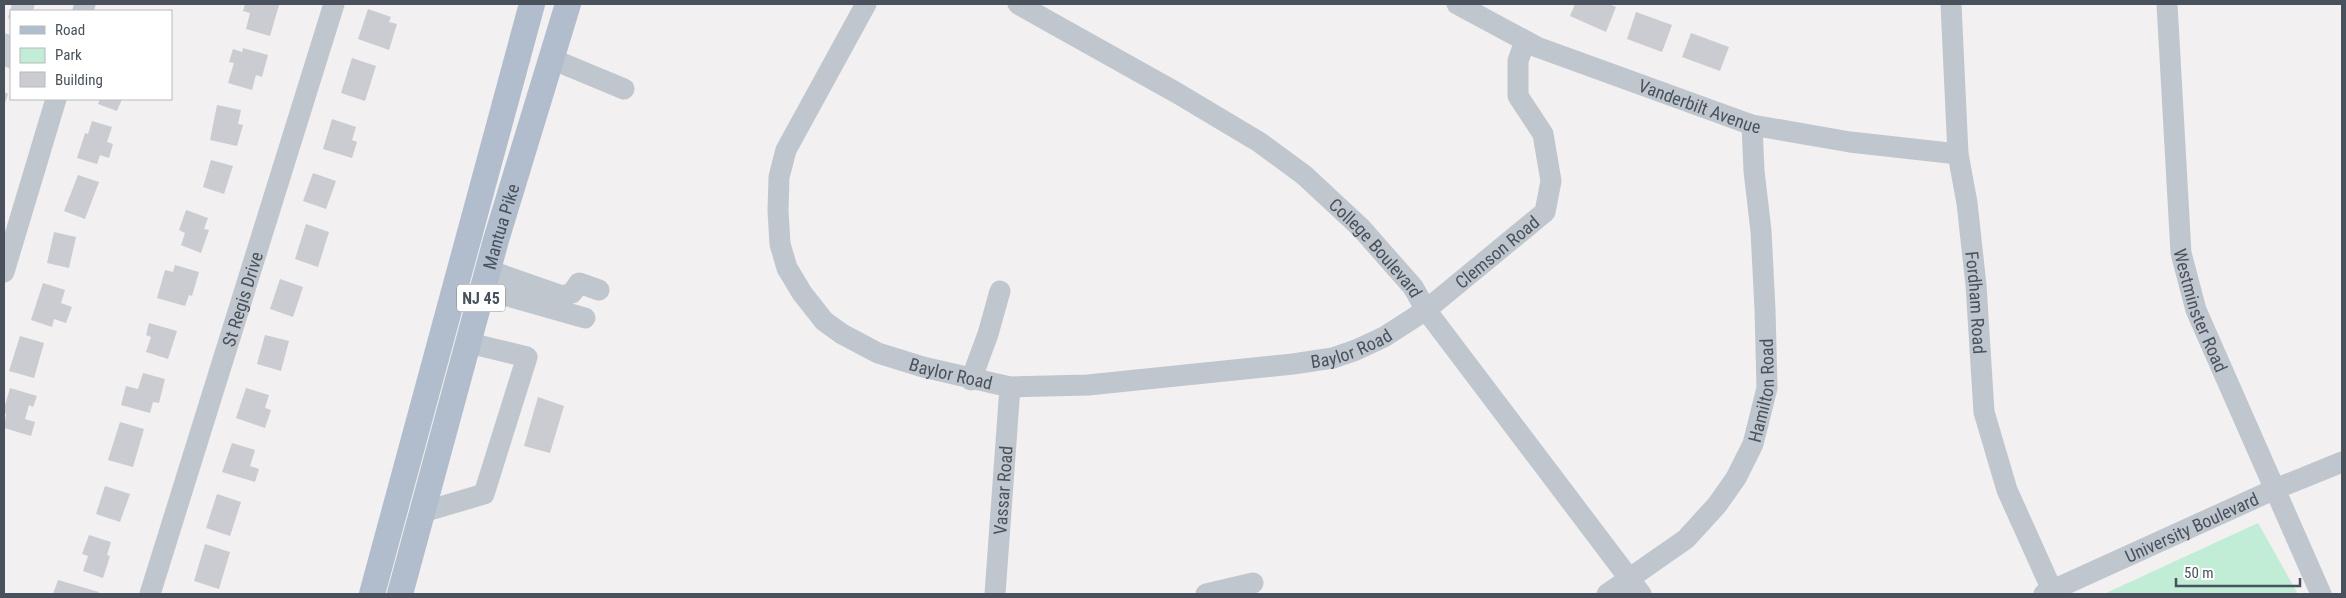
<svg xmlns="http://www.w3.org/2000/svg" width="2346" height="598" font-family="'Roboto Condensed',sans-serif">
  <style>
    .green { fill: #c1ecd5 }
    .building { fill: #caccd2 }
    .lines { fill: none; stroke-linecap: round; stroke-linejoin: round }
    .minor { stroke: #bfc6ce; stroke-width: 21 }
    .major { stroke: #b1bdcd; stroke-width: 26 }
    .labels { text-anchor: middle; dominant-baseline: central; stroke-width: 5; stroke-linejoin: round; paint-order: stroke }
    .shield { fill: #fff; stroke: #80868d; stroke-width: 1 }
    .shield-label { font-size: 16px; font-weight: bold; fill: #49525c }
    .street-label { font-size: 18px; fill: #49525c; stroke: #fff }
  </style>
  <rect width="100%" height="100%" fill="#f2f0f0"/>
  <path class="green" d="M2258,523l40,71h-194z"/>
  <path class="building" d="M12,4h23l-2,7h-22v8l-3,-1z
    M245,4l34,1 -9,31 -24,-7 4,-16 -7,-2z
    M1575,4h34l7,3 -10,25 -36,-16z
    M368,9l23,8 -2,5 8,2 -8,26 -31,-11z
    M1636,12l36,13 -10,27 -35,-13z
    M4,33l7,2v34l-7,-3z
    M1691,33l38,14 -9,24 -38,-14z
    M243,48l25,7 -6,22 -6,-2 -4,15 -24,-7 6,-20 -5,-1 4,-13 9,3z
    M352,58l24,8 -11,35 -24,-8z
    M4,92l4,2 -4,12z
    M100,99h22l-5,12 -19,-7z
    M217,105l24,5 -3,14 5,1 -6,21 -27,-6z
    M332,119l24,8 -4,13 5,2 -5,16 -29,-9z
    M92,121l20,6 -5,15 6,2 -4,14 -9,-3 -3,9 -20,-6 8,-25 3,1z
    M211,160l22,6 -9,28 -21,-7z
    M313,173l23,8 -10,28 -23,-8z
    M78,175l21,7 -14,37 -21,-8z
    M186,210l22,8 -4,11 5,1 -8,23 -20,-8 4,-12 -6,-3z
    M306,224l23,8 -11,35 -23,-8z
    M54,232l22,5 -7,31 -22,-5z
    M175,265l24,7 -7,24 -3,-1 -4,11 -28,-8 8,-28 8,2z
    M280,279l23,8 -10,30 -23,-8z
    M43,283l22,7 -4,13 11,4 -6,16 -12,-4 -2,8 -21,-7z
    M149,323l28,8 -9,28 -22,-7 5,-15 -5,-2z
    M265,335l24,6 -8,30 -24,-7z
    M20,336l24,7 -10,35 -25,-7z
    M143,373l22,6 -6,24 -6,-1 -3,11 -29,-8 5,-19 12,3z
    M10,388l27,8 -4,11 -4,-2 -4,14 10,3 -4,14 -27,-8 2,-13 -2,-6z
    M246,388l23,7 -4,13 6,2 -6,18 -29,-10z
    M538,397l26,9 -14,47 -26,-7z
    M120,422l24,7 -11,38 -25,-7z
    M232,443l23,7 -5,16 9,3 -4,13 -33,-10z
    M105,486l25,8 -10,28 -24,-8z
    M217,494l24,8 -11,34 -24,-8z
    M89,535l22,7 -4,13 3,1 -7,22 -20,-7 5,-15 -6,-2z
    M205,544l25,8 -11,37 -25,-8z
    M58,580l41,12 -1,2h-45z"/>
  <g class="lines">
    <g class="minor">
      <path id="s1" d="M866,4l-80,146 -7,27 -1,34 2,33 7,24 15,25 22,28 18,13 36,19 45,14 87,20 78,-2 205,-21 40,-6 23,-8 28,-13 42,-27 119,-98 6,-31 -8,-47 -25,-38v-35l7,-20"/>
      <path id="s2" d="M1018,4l159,89 82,49 45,33 57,53 52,59 13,23 215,284"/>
      <path id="s3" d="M1457,4l80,43 215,78 98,17 108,12"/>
      <path id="s4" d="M1951,4l7,150 9,49 9,82 8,127 23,78 45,100"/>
      <path id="s5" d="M2167,4l14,249 15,57 125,284"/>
      <path d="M83,11l2,-7"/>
      <path d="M559,62l65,27"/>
      <path d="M488,270l74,26 10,-3 7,-10 20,7"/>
      <path d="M4,272l52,-173"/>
      <path d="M483,289l102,29"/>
      <path d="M971,380l17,-46 12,-43"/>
      <path d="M423,512l61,-18 43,-137 -58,-14"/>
      <path id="s6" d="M150,594l184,-590"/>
      <path id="s7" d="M995,594l15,-207"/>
      <path d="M1206,594l47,-11"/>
      <path id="s8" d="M1607,594l79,-55 31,-34 19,-27 17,-34 14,-56 -2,-79 -4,-78 -7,-60 -2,-46"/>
      <path id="s9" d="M2044,594l229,-104 69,-28"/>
    </g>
    <g class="major">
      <path d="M372,594l160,-590"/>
      <path id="s10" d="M400,594l96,-354 72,-236"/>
    </g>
  </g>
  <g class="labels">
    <rect class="shield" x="457" y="284.5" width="48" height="27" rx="4"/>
    <g class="shield-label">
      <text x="481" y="298">NJ 45</text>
    </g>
    <g class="street-label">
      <text stroke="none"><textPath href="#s3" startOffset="264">Vanderbilt Avenue</textPath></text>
      <text stroke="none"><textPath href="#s10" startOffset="381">Mantua Pike</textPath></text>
      <text stroke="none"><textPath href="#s2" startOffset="436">College Boulevard</textPath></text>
      <text stroke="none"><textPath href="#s1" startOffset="1072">Clemson Road</textPath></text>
      <text stroke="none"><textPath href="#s6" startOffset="309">St Regis Drive</textPath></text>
      <text stroke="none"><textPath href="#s4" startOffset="300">Fordham Road</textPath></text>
      <text stroke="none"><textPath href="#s5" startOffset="310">Westminster Road</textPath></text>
      <text stroke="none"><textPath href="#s1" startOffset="895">Baylor Road</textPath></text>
      <text stroke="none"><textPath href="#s1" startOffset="490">Baylor Road</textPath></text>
      <text stroke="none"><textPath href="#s8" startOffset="268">Hamilton Road</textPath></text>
      <text stroke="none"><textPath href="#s7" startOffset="104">Vassar Road</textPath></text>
      <text stroke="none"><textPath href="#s9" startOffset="162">University Boulevard</textPath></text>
    </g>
  </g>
  <rect width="2346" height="598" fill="none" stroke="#49525c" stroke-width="10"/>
  <rect x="10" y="10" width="162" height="90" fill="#ffffff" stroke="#b6babe"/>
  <rect x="20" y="26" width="25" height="8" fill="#b1bdcd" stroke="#b6babe"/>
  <text x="55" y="35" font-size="15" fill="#49525c">Road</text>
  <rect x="20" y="48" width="25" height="15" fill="#c1ecd5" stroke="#b6babe"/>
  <text x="55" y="60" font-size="15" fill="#49525c">Park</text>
  <rect x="20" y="72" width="25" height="15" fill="#caccd2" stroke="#b6babe"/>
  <text x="55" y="85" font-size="15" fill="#49525c">Building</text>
  <path d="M2176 578v8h124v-8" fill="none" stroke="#49525c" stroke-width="2.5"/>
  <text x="2184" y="578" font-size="15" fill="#49525c" stroke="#ffffff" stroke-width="4" paint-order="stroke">50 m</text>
</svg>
